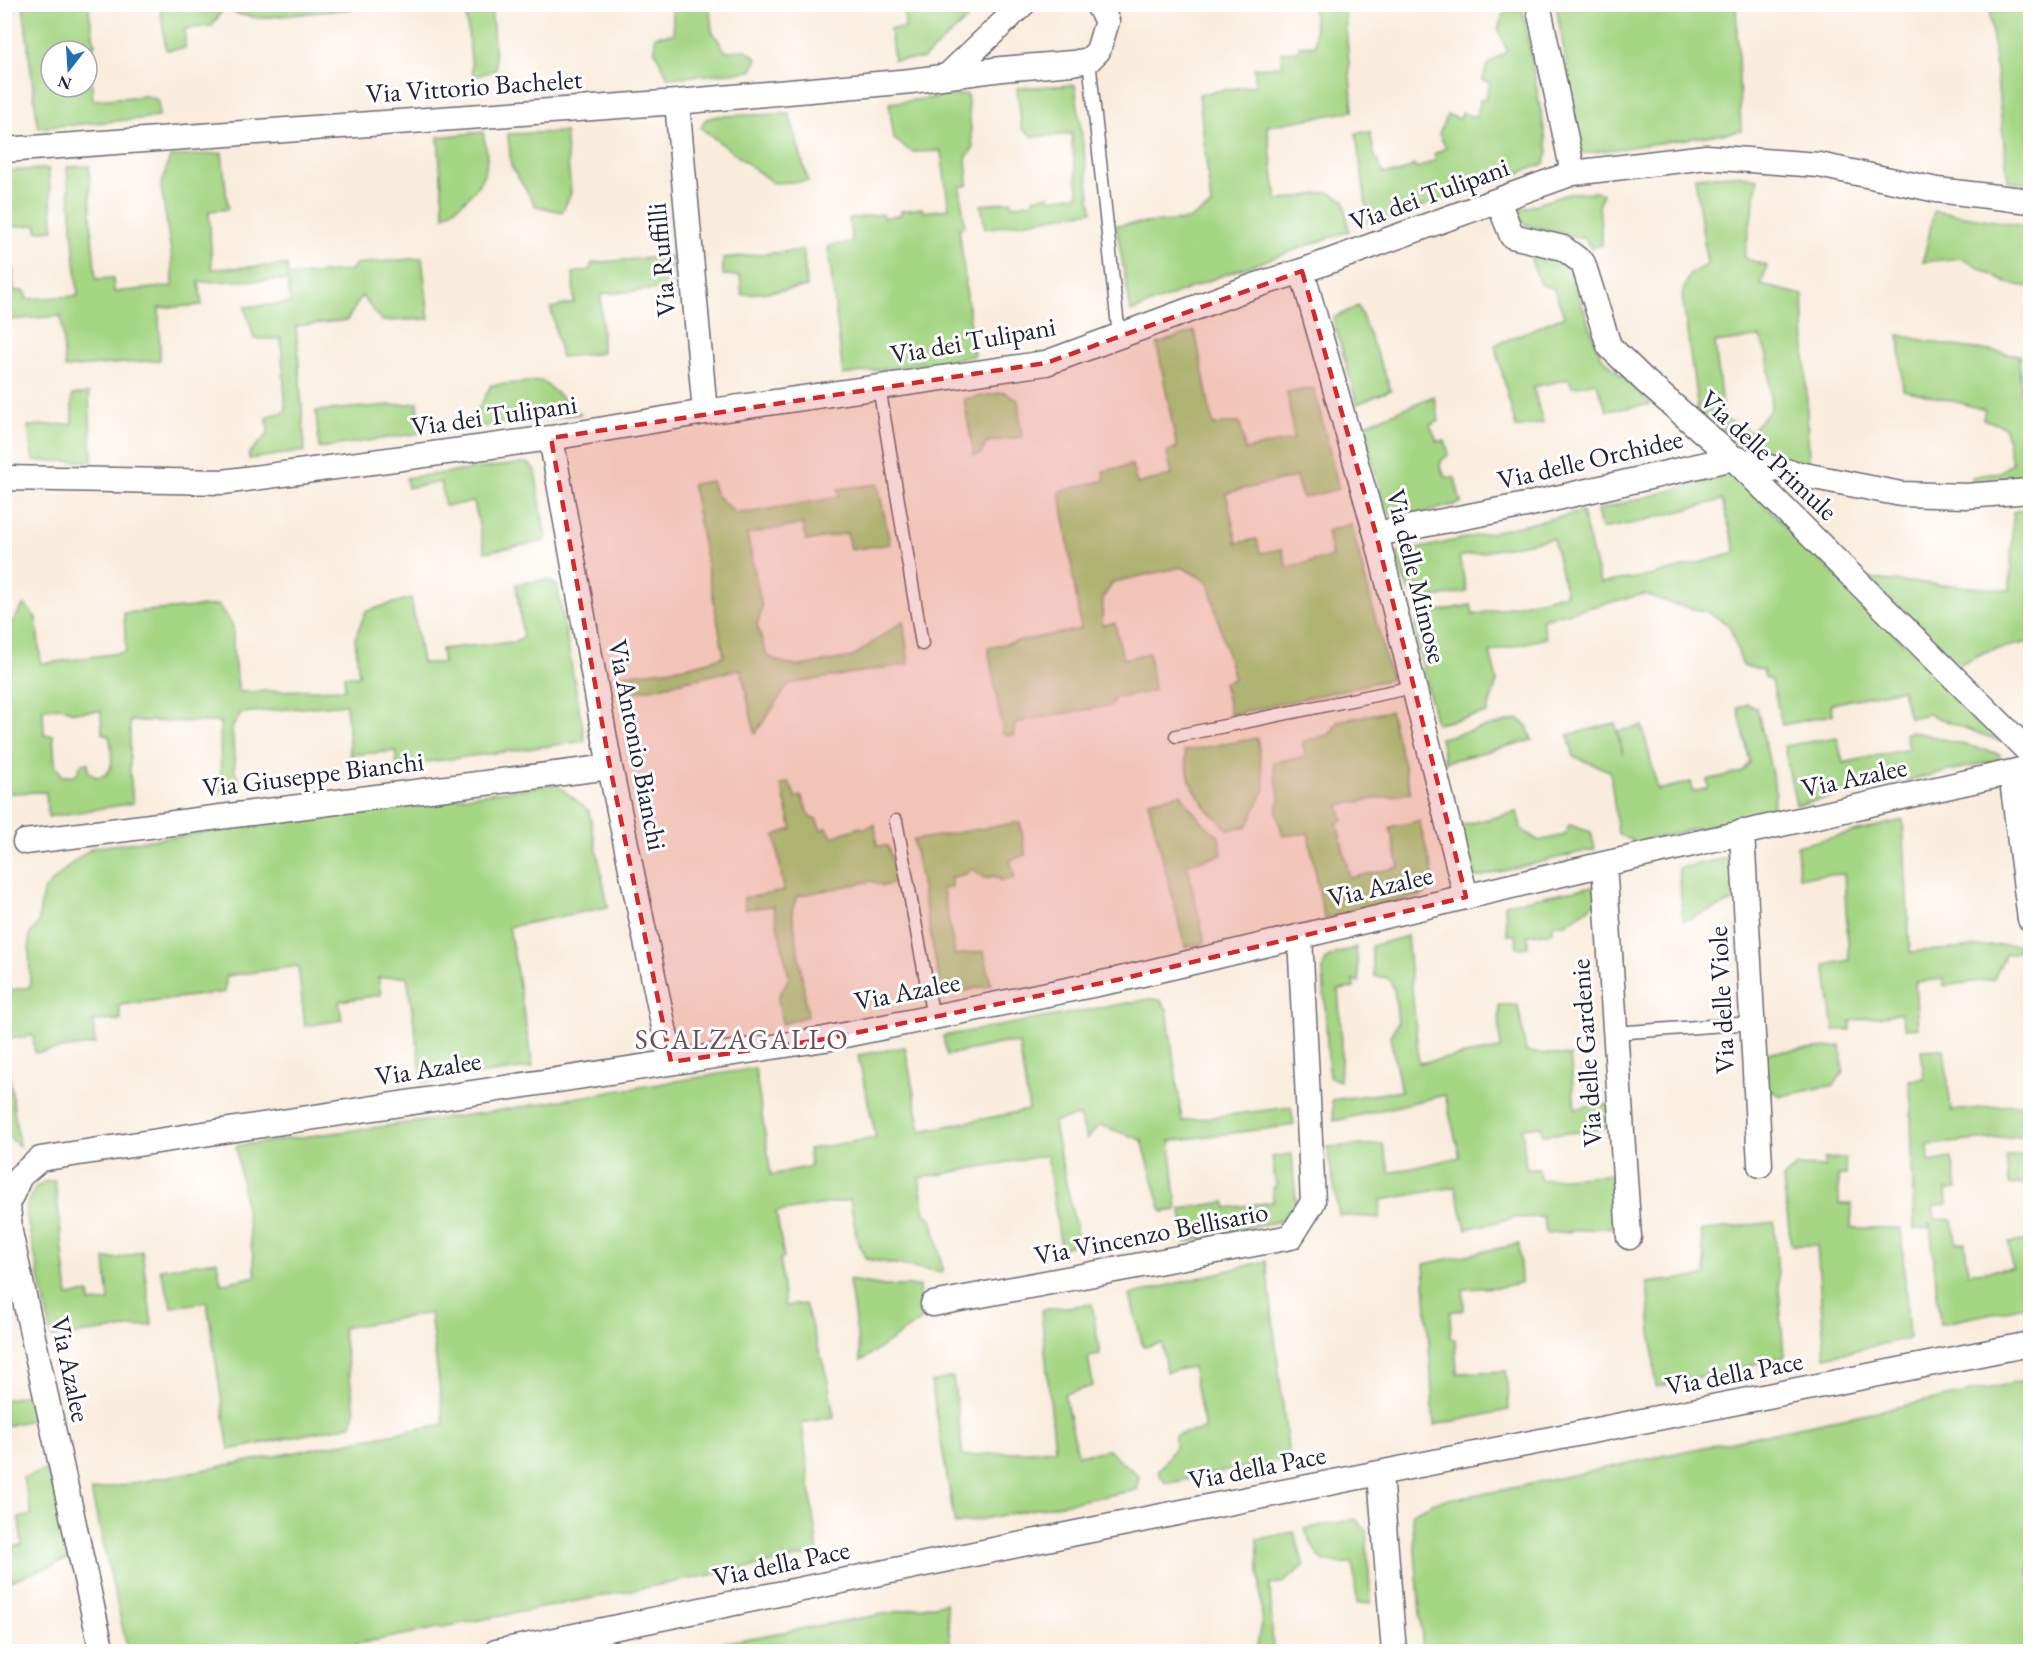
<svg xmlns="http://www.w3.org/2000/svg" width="2035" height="1656" font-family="'EB Garamond',serif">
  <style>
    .green { fill: #a5d684; stroke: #647c60; stroke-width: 1.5; fill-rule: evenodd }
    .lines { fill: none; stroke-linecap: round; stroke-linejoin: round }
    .service-casing { stroke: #6d6973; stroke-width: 15 }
    .minor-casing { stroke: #6d6973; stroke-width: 27 }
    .service { stroke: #fff; stroke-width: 12 }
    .minor { stroke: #fff; stroke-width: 24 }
    .marked { fill: #d62828; fill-opacity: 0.2; stroke: #d62828; stroke-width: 4.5; stroke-dasharray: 12 8; stroke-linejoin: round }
    .labels { text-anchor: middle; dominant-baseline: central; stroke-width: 6; stroke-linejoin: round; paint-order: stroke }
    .street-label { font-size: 27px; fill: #22223b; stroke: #fff }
    .neighbourhood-label { font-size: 28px; letter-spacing: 1.5px; fill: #6d4e5a; stroke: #fff }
  </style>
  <rect width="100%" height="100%" fill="#fff"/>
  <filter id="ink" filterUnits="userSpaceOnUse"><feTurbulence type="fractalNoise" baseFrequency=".0167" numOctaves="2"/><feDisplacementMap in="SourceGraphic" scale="12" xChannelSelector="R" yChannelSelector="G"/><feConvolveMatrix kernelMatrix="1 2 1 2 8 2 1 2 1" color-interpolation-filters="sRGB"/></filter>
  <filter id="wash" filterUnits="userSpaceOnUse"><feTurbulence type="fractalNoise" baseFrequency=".008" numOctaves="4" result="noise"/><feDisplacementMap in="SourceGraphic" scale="24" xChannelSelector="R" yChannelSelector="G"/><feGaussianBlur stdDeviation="1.35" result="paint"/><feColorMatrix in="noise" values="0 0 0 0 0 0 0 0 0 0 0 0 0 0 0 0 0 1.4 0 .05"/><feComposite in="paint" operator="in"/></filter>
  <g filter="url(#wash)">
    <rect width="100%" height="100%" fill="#f9ecdc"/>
    <path class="green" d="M368,4l1,3 -109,11 -19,-3 -18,-6 -11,17 -27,3v19l-19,2 -6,-45z
      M23,5h65l7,41 -6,1 4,53 53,-4 12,4 1,17 -121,11zM51,51h36v36h-36z
      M465,5h26l5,65 -23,7z
      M672,5h37l3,26 13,20 21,-1 11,8 -5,13 -84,7 -13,-27v-15l19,-2z
      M904,5v-1l79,1 -60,54 -29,1 -4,-31 15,-1z
      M1313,5h31l9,106 -86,15 10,75 51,-9 16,8 5,31 -131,46 -87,35 -15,-87 72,-5 23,-14 -12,-112 57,-9 -2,-17 28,-2 -1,-14 17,-1 1,-5 17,-1z
      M1507,5h15l26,147 -4,12 -175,61 -13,-92 14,-1 4,21 9,20h16l15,-8 2,4 20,-9 -2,-6 12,-6 -7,-14 8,-19 13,4 2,-6 14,4 5,-18 4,1 5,-17 -7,-3 4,-15 20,-14 -9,-22z
      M1556,5h180l5,126 -159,23z
      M1989,5h41v180l-22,-4z
      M1075,85l17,126 -107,18 -4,-24 30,-4 1,5 21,-4v-4l16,-3 1,4 29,-4 -7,-51v-10l-38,3 -12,-8 -5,-41z
      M967,94l6,54 -7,10 2,27 -8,2 5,40 -6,1 15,128 -131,19 -15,-129 24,-4 -3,-23 33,-5 1,4 18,-3v-4l21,-3 1,4 26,-3 -8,-58 -29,1 -18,-13 -5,-36z
      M789,114l19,67 -35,2 -72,-55 5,-9 12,-3z
      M483,132c1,7 3,16 4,24 0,29 -22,46 -43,60l-6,-79z
      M565,132l6,61 -9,19 -26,-6 -25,-40 -3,-32z
      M222,153l6,56 -19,2 3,58 75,-4 1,11 61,-5 7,-7 66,-6 7,61 -47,2 -20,-25 -15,24 -51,6 9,125 -56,8v-6l19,-19 -1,-18 19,-4 -5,-73h-27l-9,-32 45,-4 -2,-23 -89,2 3,23 -43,3 1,52 -95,8 -4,-52 -56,4v-59l7,-1 2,31h11l1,8 52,-3 -11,-129 22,-1 3,70 4,43 17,-1 1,14 59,-6 -1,-28 -11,-72 9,-29z
      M48,169l6,61 -17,1v-6l-32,2v-56z
      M1737,175l21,4 -14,79 23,8 -6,19 42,10 6,170 -71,-14 -19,-14 7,-18 24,13 21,-23 -3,-51 -8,-21 -45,6 8,74 -8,19 -17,-26 -16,-115 7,-20 18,-11 -12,-87z
      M1596,192l7,2 -4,10 3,41 -11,3 -6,-9 -61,-15 -8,-13 54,-18z
      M1934,211l96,16v60l-23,-4 -46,-25 -38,4z
      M803,250l4,37 -65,8 -2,-19 -17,-1v-17z
      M1537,252l13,3 17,9 34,92 50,48 -44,7 -11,-29 -24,5 -3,-8 -36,8 10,36 -27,5 -21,-83 69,-29 -10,-27 -14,-5 -11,-30z
      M670,256l1,32 -70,6 1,59 -41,4 -10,-49 23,-5 -1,-30 17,-3 2,-7z
      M1358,306l33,84 -34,14 -24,-86z
      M1195,331l18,94 27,-3 5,28 49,-11 -7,-47 27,-3 25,100 -37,9 -6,-21 -70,16 11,50 20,-4 3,14 22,-4 5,18 45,-10 -5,-26 24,-7 40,155 -160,36 -8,-32 11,-4 -26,-97 -26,-15 -69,15 -10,16 -1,27 13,-2 8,36 26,-6 5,38 -41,8v6l-87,15 -11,5 -2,11 -10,-2 -15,-87 93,-18 -21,-138 45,-11 -2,-9 29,-6 5,19 35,-9 -5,-23 10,-4 -20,-104z
      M1899,335l47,10 73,10 8,126 -58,6 3,-10 28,-5 12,-9 -7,-36 -22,-8 2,-9 -31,-9 -51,-11z
      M542,381l39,33 -112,14 22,-43z
      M1004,392l14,8 4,37 -35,5 -6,12 -7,2 -10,-57z
      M89,393l3,68h-59l-5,-35 44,-2v-29z
      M1434,396l5,25 -9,4 7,16h8l4,13 -8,7 -1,6 6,10 9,1 6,25 -67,17 -12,-19 -18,-76z
      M418,403l2,30 -101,15 -3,-37z
      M524,463l6,1 5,7 11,70 -61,11 -11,-50 -29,4 -4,-24 -33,6 -2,-10z
      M1734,474l268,268 -74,-28 -19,4 -7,-29 -71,15 1,11 -50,10 -10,-44 -7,-4 -2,-7 -20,-4 -14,-41 -21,-13 -34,-8 -30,-10 -102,25 4,19 -56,14 7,29 -10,32 -51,11 -22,-96 6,-13 51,-10 2,10 93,-21 -13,-56 -94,19 8,35 -48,8 -11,-11 -14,-35 188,-42 18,71 49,-7 87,-23 -14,-53 -87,23 -34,6 -4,-19z
      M711,481l5,14 19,18 18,-1 86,-15 -1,-8 40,-5 12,60 -40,6 -3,-17 -41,8 -3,-17 -56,10 15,74 -5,17 10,31 17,7 17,3 51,-9 51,-36 6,43 -120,20 -34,50 -14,-65 -120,26 -4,-20c35,-3 74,-6 107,-19l-32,-172z
      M2030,509v133l-43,9 -27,13 -93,-85 143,11 3,-78z
      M548,580l9,5 28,156 -188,25 -2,-15 -45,4 -4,-51 -105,9 -9,15 3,42 7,20 -21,4 -1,-72 -90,-1v51l3,31 -85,14 -2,-25 -41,1v-166h4l15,-23 12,14 5,46 85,-12 -2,-39 94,-8 15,21v27l6,39 106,-3 -1,-13h15l-4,-38 11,-27 45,-13 11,65h21l-2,-14 73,-7 9,-5 -7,-53zM61,707l12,5 28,-1 1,22 8,4c1,16 8,39 -14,40l-8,-6v-8h-6l-7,13h-13l-7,-11 -2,-30h-9l-1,-26z
      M1747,704l10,4 19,84 -5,19 -128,30 -4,3 -21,-10 -8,-63 -36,-14 -6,-22 47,-12 8,32 -5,-24 24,-5 16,64 33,-8 2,10 16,-4 -2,-8 34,-8 9,-10 -12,-54z
      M1390,711l21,82 -72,12 4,16 -6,2 13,55 49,-11 -9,-40 29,-6 15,57 -4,11 -6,6 -100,23 -16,-85 -25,3 -7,-26 4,-10 -7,-38 33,-5 -4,-15 28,-8 8,-13z
      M1519,719l8,7 5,14 -87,22 -5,-24z
      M1911,731l89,23 -2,6 -202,45 -12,-59 53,-9 6,26 65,-14 -3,-15z
      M1257,738l8,51 -18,37 -18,4 -22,-21 -17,-27 -6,-31z
      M789,782l7,16 5,-2 10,22 5,1 5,11 6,-2 5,9 28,-10 3,2 12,-5 2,22h11l10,37 -15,3 -11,-5 -75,15 -5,14 16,106 -26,8 -4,-26 11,-21 -16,-71 -28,3 -1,-11 40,-7 -9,-56 17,-6 -11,-44z
      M556,784l33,27 19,96 -99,20 24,140 -110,16 -16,-107 -29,2 3,17 -42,6 3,19 -37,6 -7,-60 -72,10 -1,16 -106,13 2,15 -28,1 2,23 -60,9 -2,-17 -28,2v-47l25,-4 -1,-52 9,-11 5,-33 28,-27 21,-16z
      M1181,794c10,17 21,30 38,42l3,19 -35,9 18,79 -20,4 -37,-146z
      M1517,812l5,18 17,11 26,-6 4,-10 22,7 4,17 -121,29 -15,-52z
      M1903,820l7,132 108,-8 -1,8 -12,3 -11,24 -50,7 -1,-7 -28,3 3,46 -13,1 -4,-16 -50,8v9h-17l-9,-65 24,-5 -5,-86 -45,3 -2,-31z
      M1020,822l6,33 -16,5 5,18 -13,3 -8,-5 -9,2 -14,-10 -3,5 -18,5 2,9 -9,2 12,66 29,-4 7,34 -49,11 -29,-156z
      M1732,857l2,44 -51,20 -4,-53z
      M1595,886l2,16 -31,22h-12l-2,8 -24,3v12l-11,1 -1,-13h-9l-2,-31z
      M1407,936l12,127 81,-14 -1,-44h19l8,47 44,4 5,52 33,-4 3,22 -21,5 -48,4 -1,-9 -19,2 4,40h13l1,12 73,-6 8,52 -74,8 -4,-17 -29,1 -48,11 -11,-42 -74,13 -1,18 -41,-3 -12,-68 56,-3 7,29 70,-16 -15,-62 -111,26 -2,-21 69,-9 -11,-55 8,-14 -4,-33 -6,-11 -14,-2 -3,-30z
      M1356,947l3,35 -6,-2 1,8 -16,2 4,53 -2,38 -11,-4 -6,-107 3,-11 10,-5z
      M1149,999l11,1 7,9 15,112 109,-14 3,18 -124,16 7,69 -15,2 -20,-72 -42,-15 -13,14 -8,-23 -26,6 26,121 -18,5 -14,-93 -128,23 6,35 8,8 10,51 -77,-13 -9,-19 -7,-40 -74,12 8,46 -4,1 5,47 20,-2 22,73 7,40 -32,6 16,131 -498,97h-192l-37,-160 353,-67 -14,-111 -88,15 13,83 -4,14 -122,25 -22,-148 -35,5 -12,-38 57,-8 4,23 35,-8 -20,-130 248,-33 271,-45 16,107 40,-9 -3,-17 68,-11 -18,-83 47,-8 16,84 108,-21 -10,-66 -15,-1 -57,12 -4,-19z
      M5,1043l14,103 -14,-12z
      M1841,1046l2,26 -9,13 -53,11 -16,-9 -2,-34z
      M1944,1049l7,62 79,-8v32l-102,10 1,17 23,-4 5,31 -11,1 1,14 -14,2 2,13 18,1 3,23h9l3,30 44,-5 -3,-25 21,-3v65l-90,19 -10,-101 -2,5 -14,1 -3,-114 1,-2 -3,-33 15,-1 -3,-29z
      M1292,1154l4,48 -2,13 -10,5 -99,22 -4,-33 44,-7 2,6 46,-6v-14l3,-2 -4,-29z
      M2030,1154v29l-21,2 -3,-29z
      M1845,1158l1,17h-8l1,29h13l-1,24h50l8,110 -84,19 -8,-112h-26l-8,-66 13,-13 29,1 -1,-8z
      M55,1180l13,116 21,-3 1,10 19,-2 -4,-42 14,-1 23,-7 10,74 -100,12 -27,-128 10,-21 10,-6z
      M1774,1222l10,135 -128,30 -9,-104 59,-7 -5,-45z
      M1519,1244l2,39 -21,4 -37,2 1,21 -14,2 1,26 4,1 2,34 49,-2 3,39 -75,15 -10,-161z
      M1266,1261l23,197 -123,26 -8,-12 17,-25v-12l30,-6 -13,-62 -26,5 -4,-29 -19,4 -13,-52z
      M849,1280l36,6h34l2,34 -60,41z
      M1092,1304l8,51 -12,2 5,29 -29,8 14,61 30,-5 31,26 -3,14 -181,34 -24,-142 22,-5 10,79 92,-7 -14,-139z
      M2030,1380v271h-607l-11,-138 25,-12 61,-10 291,-62z
      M31,1394l8,24 -34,8 -1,-26z
      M52,1468l17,91 -64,24v-35l17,-3 -3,-27 13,-3 -9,-37z
      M1356,1519l10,12 5,72 -14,1 -4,-41c-37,2 -32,-3 -49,-34z
      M1294,1532l10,34 -20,16 -14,3 3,66h-17l6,-32 -5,-80z
      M946,1603l5,48h-274z"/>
  </g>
  <g filter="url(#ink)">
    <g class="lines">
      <g class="service-casing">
        <path id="service" d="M1089,60l30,276
          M879,387l43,257
          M1176,736l238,-49
          M896,821l37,196
          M1615,1033l137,-10"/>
      </g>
      <g class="minor-casing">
        <path id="minor" d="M1538,4l35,169
          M947,76l76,-72
          M677,102l28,310
          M4,150l673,-48 234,-21 91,-12 70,-6 17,-3 9,-9 9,-30 -10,-17
          M1498,201l14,35 51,12 20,15 26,83 35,34 89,78 297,295
          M1302,271l74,263 90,363
          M551,438l59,329 61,295
          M4,478l219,4 328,-44 154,-26 341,-49 208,-77 48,-15 271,-98 133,-16 113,8 118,25 93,11
          M1376,534l150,-29 207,-47 56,14 112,22 65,2 64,-5
          M2011,773l19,146
          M1742,832l18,333
          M25,842l585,-75
          M1604,864l25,373
          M933,1304l358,-67 22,-35 -13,-266
          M1380,1474l14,178
          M102,1652l-92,-420 -2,-29 12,-27 20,-17 785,-120 292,-59 487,-116 426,-96
          M496,1652l570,-117 964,-191"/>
      </g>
      <use href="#service" class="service"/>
      <use href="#minor" class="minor"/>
    </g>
  </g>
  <path class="marked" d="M1302,271l74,263 90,363 -349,83 -292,59 -154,23 -61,-295 -59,-329 495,-75z"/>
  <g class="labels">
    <g class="street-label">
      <text transform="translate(474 86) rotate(-4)">Via Vittorio Bachelet</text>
      <text transform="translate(1429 194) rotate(-20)">Via dei Tulipani</text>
      <text transform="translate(661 260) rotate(-95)">Via Ruffilli</text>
      <text transform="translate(973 340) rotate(-10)">Via dei Tulipani</text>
      <text transform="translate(494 415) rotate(-8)">Via dei Tulipani</text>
      <text transform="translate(1769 455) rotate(43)">Via delle Primule</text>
      <text transform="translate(1590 459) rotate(-13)">Via delle Orchidee</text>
      <text transform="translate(1417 576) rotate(76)">Via delle Mimose</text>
      <text transform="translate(638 745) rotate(79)">Via Antonio Bianchi</text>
      <text transform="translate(313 774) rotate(-7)">Via Giuseppe Bianchi</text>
      <text transform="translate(1854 777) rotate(-12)">Via Azalee</text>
      <text transform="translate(1380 886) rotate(-13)">Via Azalee</text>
      <text transform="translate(907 991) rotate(-11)">Via Azalee</text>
      <text transform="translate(1721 1000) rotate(-93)">Via delle Viole</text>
      <text transform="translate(1586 1053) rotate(-94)">Via delle Gardenie</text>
      <text transform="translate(428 1068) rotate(-9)">Via Azalee</text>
      <text transform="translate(1151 1233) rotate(-11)">Via Vincenzo Bellisario</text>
      <text transform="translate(71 1369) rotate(78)">Via Azalee</text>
      <text transform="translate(1734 1373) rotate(-11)">Via della Pace</text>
      <text transform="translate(1257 1467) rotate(-11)">Via della Pace</text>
      <text transform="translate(781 1563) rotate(-12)">Via della Pace</text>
    </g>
    <g class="neighbourhood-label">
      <text x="742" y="1039">SCALZAGALLO</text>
    </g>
  </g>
  <rect width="2035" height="1656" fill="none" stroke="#fff" stroke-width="24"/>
  <g transform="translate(69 69) rotate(197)"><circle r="28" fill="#ffffff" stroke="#a7a7b1" stroke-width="1.5"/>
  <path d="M0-4.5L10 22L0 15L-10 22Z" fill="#1f6fb2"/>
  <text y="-9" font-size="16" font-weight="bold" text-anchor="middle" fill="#22223b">N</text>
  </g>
</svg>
